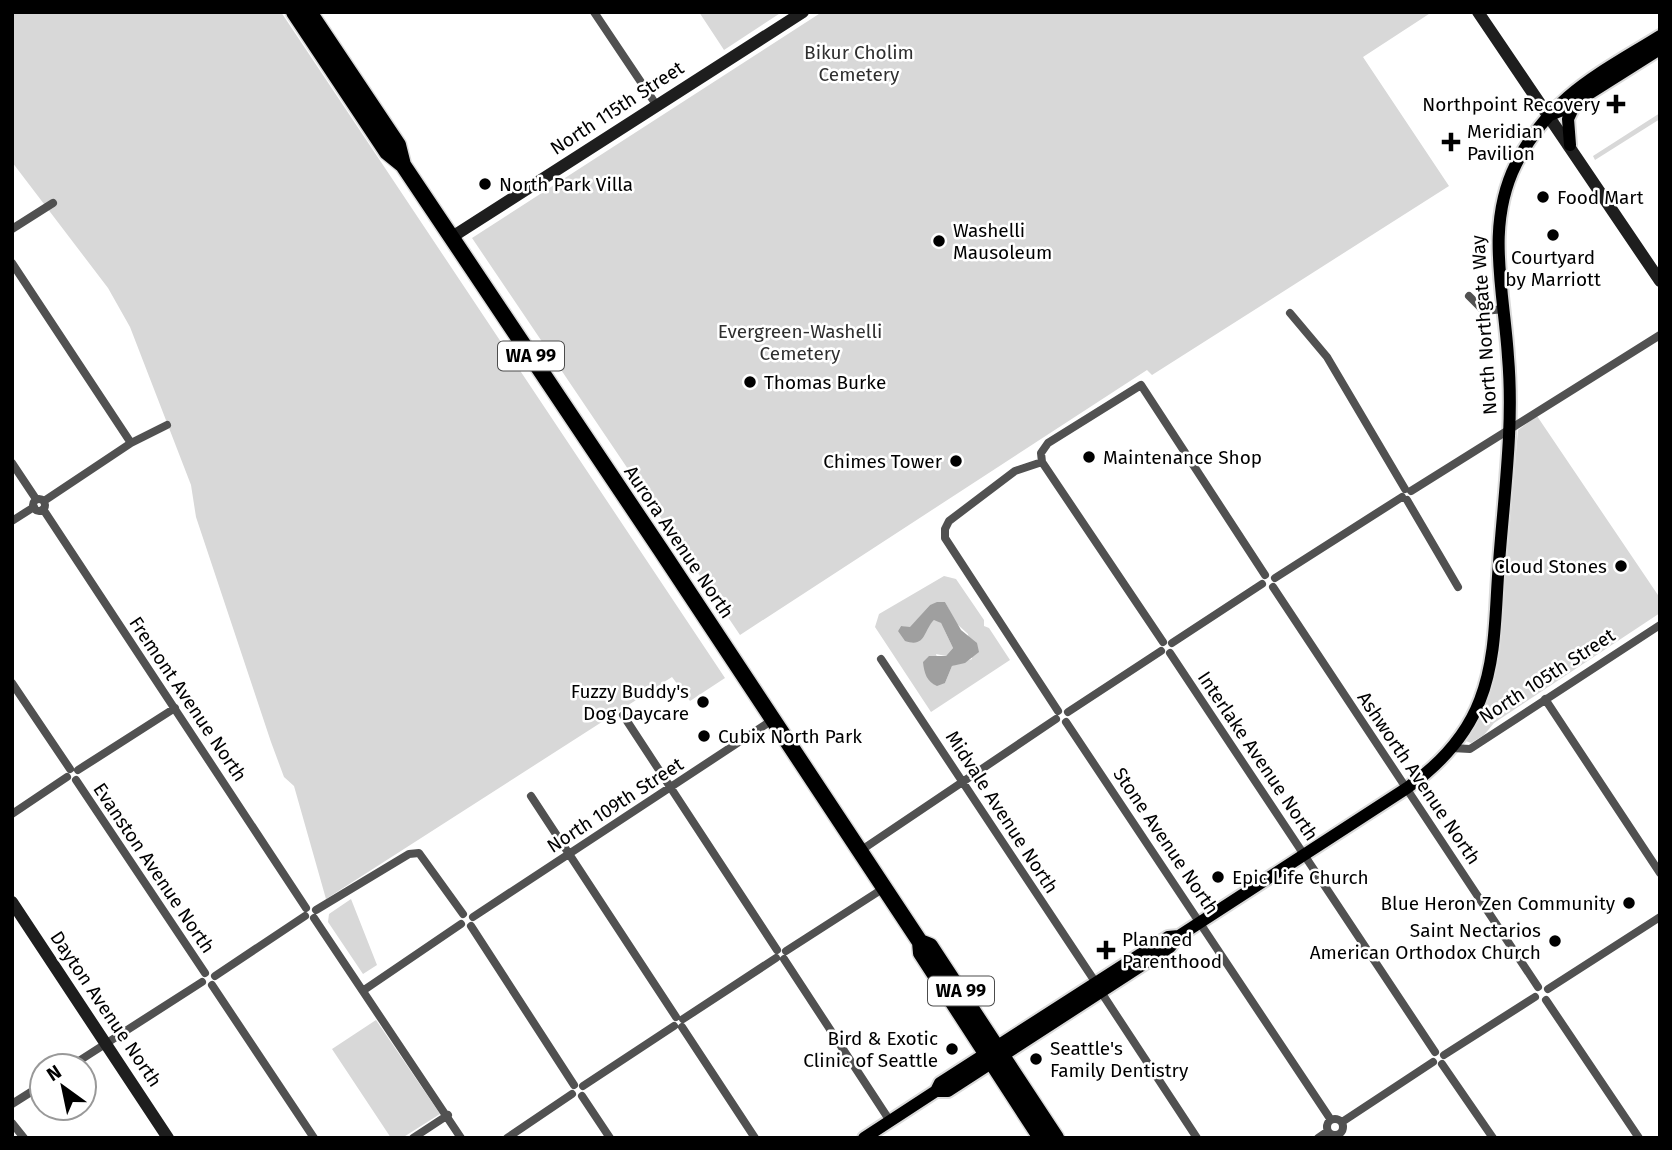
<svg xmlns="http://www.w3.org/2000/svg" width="1672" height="1150" font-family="'Fira Sans',sans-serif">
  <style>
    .green { fill: #d8d8d8; fill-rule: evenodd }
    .water { fill: #9f9f9f }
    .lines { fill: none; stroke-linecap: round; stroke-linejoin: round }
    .primary-casing { stroke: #dbdbdb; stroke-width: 16 }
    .highway-casing { stroke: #dbdbdb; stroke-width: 19 }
    .street { stroke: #515151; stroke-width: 8 }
    .secondary { stroke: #1e1e1e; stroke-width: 12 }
    .primary { stroke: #000; stroke-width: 12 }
    .highway { stroke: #000; stroke-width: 16 }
    .poi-dot { fill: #000; stroke: #fff; stroke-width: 2.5 }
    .labels { text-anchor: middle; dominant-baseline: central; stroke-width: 5; stroke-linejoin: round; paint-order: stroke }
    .shield { fill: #fff; stroke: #4c4c4c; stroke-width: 2 }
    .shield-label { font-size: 18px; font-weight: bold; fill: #000 }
    .park-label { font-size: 19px; fill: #2f2f2f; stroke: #fff }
    .poi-label { font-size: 19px; fill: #000; stroke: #fff; text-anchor: start }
    .street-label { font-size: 19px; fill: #000; stroke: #fff }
  </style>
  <rect width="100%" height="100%" fill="#fff"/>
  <path class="green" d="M12,12h269l444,666 -35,23 -18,-24 -346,222 -32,-113 -10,-9 -13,-35 -75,-225 -5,-32 -61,-158 -22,-39 -96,-126z
    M699,12h83l-58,38z
    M822,12h610l-69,45 86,129 -297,189 -5,-5 -407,265 -268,-397z
    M1660,113v6l-65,41 -2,-4z
    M1537,416l123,182v15l-166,110 -10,12 -13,8 -5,-2 21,-38 11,-41 20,-232z
    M944,576l12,3 28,41v6l5,2 21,32 -79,52 -56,-85 4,-13zM945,602l11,21 12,11 4,25 -20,7 -7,17 -9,-29 10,2 7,-8 -12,-25 -6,-4 -5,5 -32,7 3,-5 9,2 20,-23z
    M351,899l26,66 -14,9 -35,-52 1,-8z
    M376,1020l64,94 -38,24h-11l-59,-89z"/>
  <path class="water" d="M937,602h8l16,28 16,13 2,9 -14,11 -13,3 -7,17 -8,3c-10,-4 -13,-13 -14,-24l6,-6h17l7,-8 -12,-25 -7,-3c-11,11 -8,28 -29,21l-7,-10 3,-5 9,1 20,-22z"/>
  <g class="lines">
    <g class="primary-casing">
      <path id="primary" d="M1548,116l17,-7 95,-60
        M1570,145l-2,-26 8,-17
        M936,1091l4,-8 207,-133 21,-13 11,-1
        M864,1138l72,-47h12l222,-144 9,-11 228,-148c32,-23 59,-51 73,-88 17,-43 15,-92 19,-137 5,-68 15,-138 9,-206 -4,-66 -23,-131 8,-193 34,-68 83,-90 144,-128"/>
    </g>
    <g class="highway-casing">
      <path id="highway" d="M294,12l93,140 16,13c174,258 346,517 517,777l1,11 120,185
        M309,12l89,133 5,20
        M920,942l10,4 126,192"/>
    </g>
    <path class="street" d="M594,12l63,94
      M12,229l41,-26
      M12,263l119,180
      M1469,296l15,15 20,-2
      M1290,313l37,44 78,132
      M1042,462l-1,-9 7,-10 93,-58 124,190
      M1042,462l-27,9 -66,50 -4,8v9l113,173
      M1042,462l121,180
      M12,463l24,36
      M1411,491l249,-156
      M33 505a6 6 0 1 1 12 0a6 6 0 1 1-12 0Z
      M1407,500l51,87
      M44,501l87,-58 36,-18
      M43,509l263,399
      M12,521l22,-14
      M1275,578l127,-81
      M1273,587l265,400
      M1172,643l90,-59
      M1170,653l265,399
      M881,659l215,324
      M12,683l58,86
      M1545,699l115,174
      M1068,712l93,-61
      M623,715l154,235
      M1066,722l265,398
      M1452,748l18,1 190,-124
      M78,770l97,-62
      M76,780l129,193
      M531,796l145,221
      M12,814l55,-37
      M860,851l196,-132
      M316,910l93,-56 10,-1 44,61
      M473,917l301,-198
      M314,918l147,220
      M471,926l103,159
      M786,951l98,-63
      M784,959l106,162
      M215,976l90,-60
      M212,985l102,153
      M1548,989l112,-72
      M364,990l97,-66
      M1101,992l96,146
      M1546,1000l93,138
      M683,1019l93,-61
      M682,1027l73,111
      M1444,1055l91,-58
      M1442,1064l51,74
      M71,1066l131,-84
      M583,1086l91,-60
      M582,1096l28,42
      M12,1104l30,-19
      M1327 1127a8 8 0 1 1 16 0a8 8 0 1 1-16 0Z
      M1342,1122l91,-60
      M12,1123l12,15
      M413,1138l35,-23
      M507,1138l65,-44
      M1318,1138l10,-7"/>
    <path class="secondary" d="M1478,12l182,269
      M452,237l351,-225
      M12,902l156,236"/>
    <use href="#primary" class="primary"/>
    <use href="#highway" class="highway"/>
  </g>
  <g class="poi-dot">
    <path d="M1612.5 93.5h7v7h7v7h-7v7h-7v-7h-7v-7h7z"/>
    <path d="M1447.5 131.5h7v7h7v7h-7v7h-7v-7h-7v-7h7z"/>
    <circle cx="485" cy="184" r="7"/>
    <circle cx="1543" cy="197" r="7"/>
    <circle cx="1553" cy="235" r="7"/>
    <circle cx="939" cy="241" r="7"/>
    <circle cx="750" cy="382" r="7"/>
    <circle cx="1089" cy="457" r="7"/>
    <circle cx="956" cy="461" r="7"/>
    <circle cx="1621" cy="566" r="7"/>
    <circle cx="703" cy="702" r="7"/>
    <circle cx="704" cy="736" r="7"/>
    <circle cx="1218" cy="877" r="7"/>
    <circle cx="1629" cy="903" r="7"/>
    <circle cx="1555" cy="941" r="7"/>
    <path d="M1102.5 939.5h7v7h7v7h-7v7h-7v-7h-7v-7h7z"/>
    <circle cx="952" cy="1049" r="7"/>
    <circle cx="1036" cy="1059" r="7"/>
  </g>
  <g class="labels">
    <g class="shield">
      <rect x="498" y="341.5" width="66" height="29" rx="5"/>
      <rect x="928" y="976.5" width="66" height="29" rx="5"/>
    </g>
    <g class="shield-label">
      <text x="531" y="356">WA 99</text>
      <text x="961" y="991">WA 99</text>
    </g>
    <g class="park-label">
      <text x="859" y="52">Bikur Cholim<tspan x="859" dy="22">Cemetery</tspan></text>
      <text x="800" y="331">Evergreen-Washelli<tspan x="800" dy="22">Cemetery</tspan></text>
    </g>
    <g class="poi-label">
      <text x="1600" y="104" text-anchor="end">Northpoint Recovery</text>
      <text x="1467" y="131">Meridian<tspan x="1467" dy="22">Pavilion</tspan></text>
      <text x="499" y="184">North Park Villa</text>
      <text x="1557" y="197">Food Mart</text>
      <text x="953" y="230">Washelli<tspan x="953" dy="22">Mausoleum</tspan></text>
      <text x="1553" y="257" text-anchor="middle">Courtyard<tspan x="1553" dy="22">by Marriott</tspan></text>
      <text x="764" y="382">Thomas Burke</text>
      <text x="1103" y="457">Maintenance Shop</text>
      <text x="942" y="461" text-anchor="end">Chimes Tower</text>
      <text x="1607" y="566" text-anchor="end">Cloud Stones</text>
      <text x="689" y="691" text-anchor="end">Fuzzy Buddy's<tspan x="689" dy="22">Dog Daycare</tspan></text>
      <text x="718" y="736">Cubix North Park</text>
      <text x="1232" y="877">Epic Life Church</text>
      <text x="1615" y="903" text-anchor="end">Blue Heron Zen Community</text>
      <text x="1541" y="930" text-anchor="end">Saint Nectarios<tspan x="1541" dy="22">American Orthodox Church</tspan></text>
      <text x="1122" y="939">Planned<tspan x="1122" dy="22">Parenthood</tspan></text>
      <text x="938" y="1038" text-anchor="end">Bird &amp; Exotic<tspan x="938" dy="22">Clinic of Seattle</tspan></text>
      <text x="1050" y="1048">Seattle's<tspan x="1050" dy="22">Family Dentistry</tspan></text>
    </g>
    <g class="street-label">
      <text transform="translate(617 108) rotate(-33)">North 115th Street</text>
      <text transform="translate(1484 325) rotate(-94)">North Northgate Way</text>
      <text transform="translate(679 542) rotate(56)">Aurora Avenue North</text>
      <text transform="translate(1547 676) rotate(-33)">North 105th Street</text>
      <text transform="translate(188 699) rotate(56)">Fremont Avenue North</text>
      <text transform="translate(1258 756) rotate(56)">Interlake Avenue North</text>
      <text transform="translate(1419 778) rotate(56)">Ashworth Avenue North</text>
      <text transform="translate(615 805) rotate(-33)">North 109th Street</text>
      <text transform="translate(1002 812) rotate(57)">Midvale Avenue North</text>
      <text transform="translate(1166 841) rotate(56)">Stone Avenue North</text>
      <text transform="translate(154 868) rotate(56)">Evanston Avenue North</text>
      <text transform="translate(106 1009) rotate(56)">Dayton Avenue North</text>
    </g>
  </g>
  <rect width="1672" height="1150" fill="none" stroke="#000000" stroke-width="28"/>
  <g transform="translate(63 1087) rotate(327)"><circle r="33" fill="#ffffff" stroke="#999999" stroke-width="2"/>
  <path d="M0-5L12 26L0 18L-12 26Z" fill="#000000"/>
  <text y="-10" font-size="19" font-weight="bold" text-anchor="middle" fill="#000000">N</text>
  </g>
</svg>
